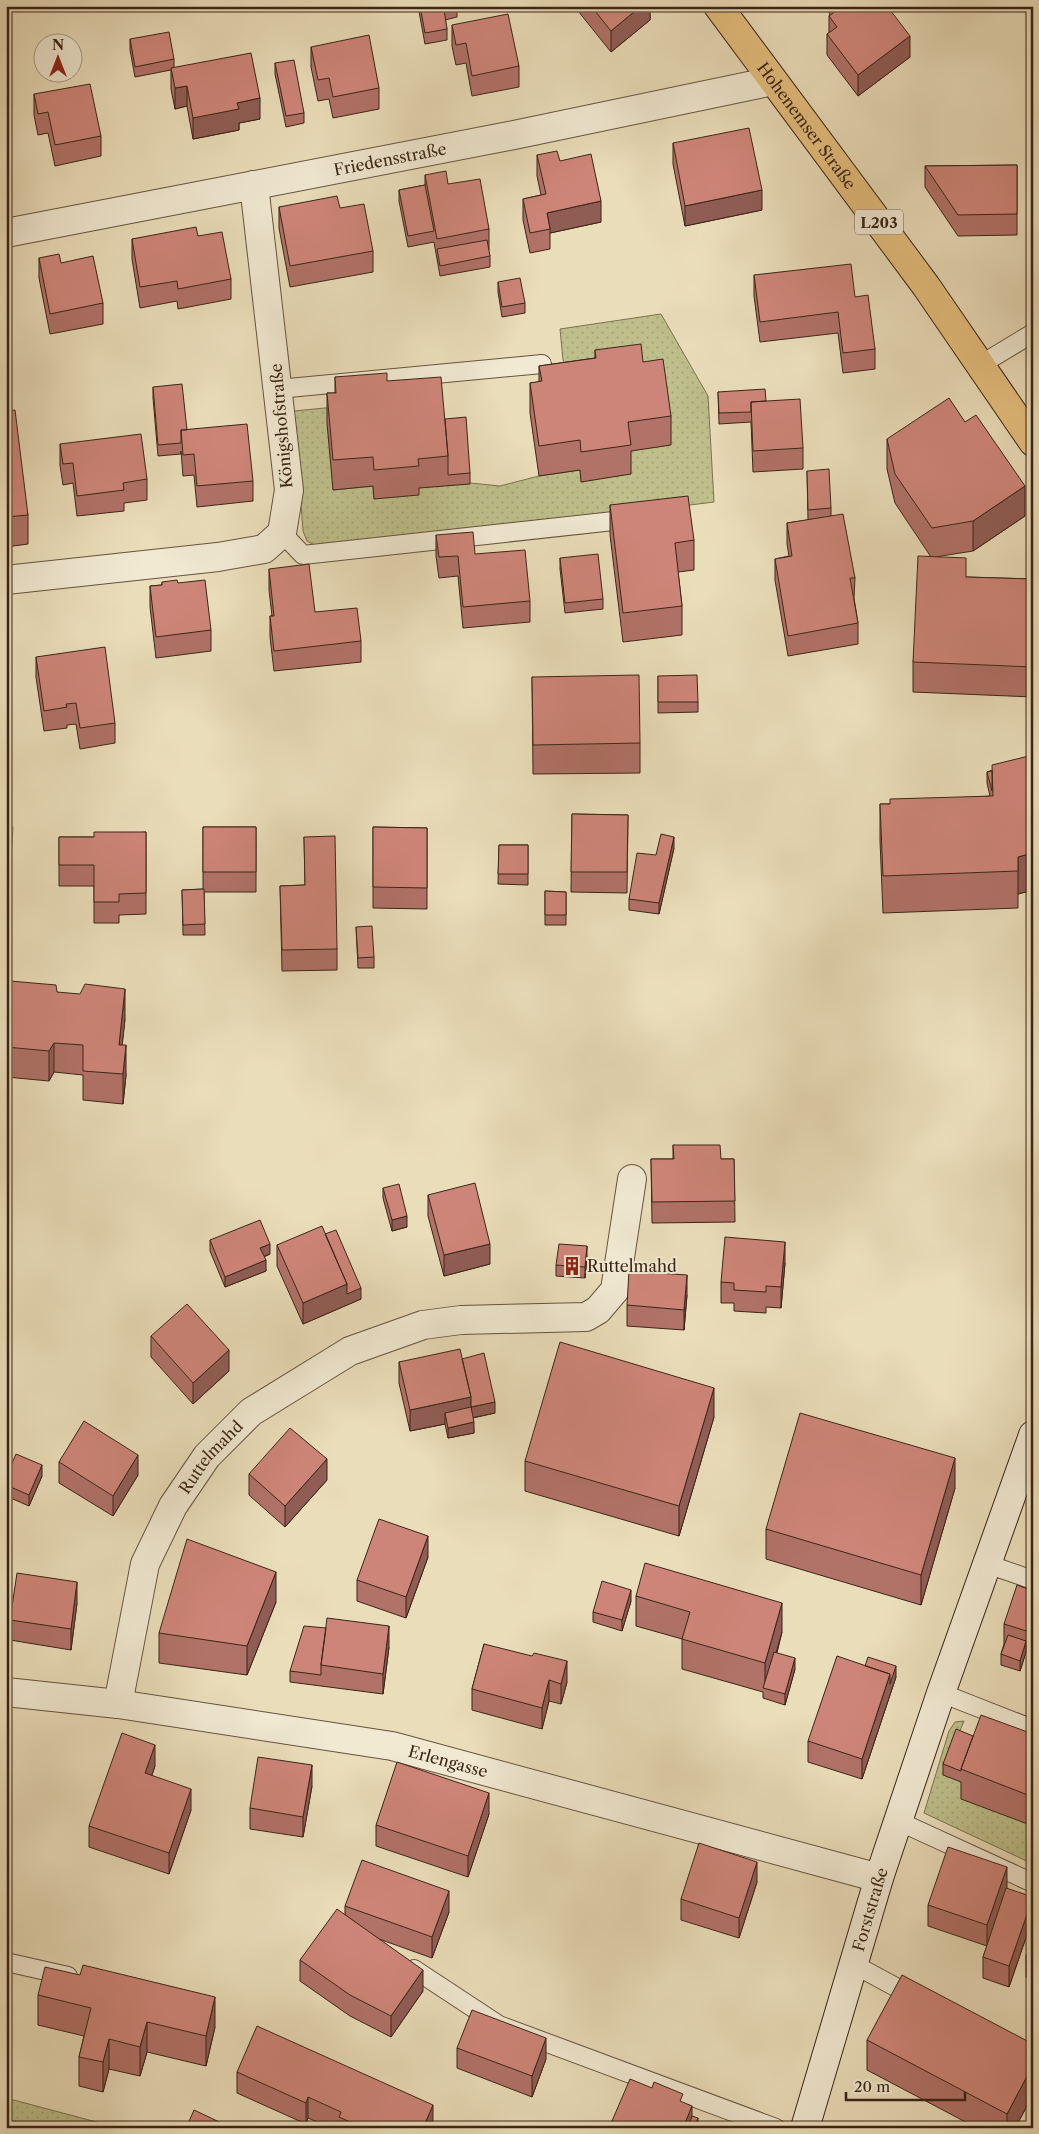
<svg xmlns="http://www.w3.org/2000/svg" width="1039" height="2134" font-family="'Libre Caslon Text',serif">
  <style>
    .green { fill: url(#green-dots); stroke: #7c7250 }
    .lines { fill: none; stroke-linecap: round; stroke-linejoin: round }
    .lane-casing { stroke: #66533f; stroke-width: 20 }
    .street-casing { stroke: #66533f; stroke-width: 30 }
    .secondary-casing { stroke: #3a2516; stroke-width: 30 }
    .primary-casing { stroke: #3a2516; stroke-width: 30 }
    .lane { stroke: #f1e9d2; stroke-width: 18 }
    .street { stroke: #f1e9d2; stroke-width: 28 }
    .secondary { stroke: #f1e9d2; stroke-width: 28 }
    .primary { stroke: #e5be7d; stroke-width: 28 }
    .wall { fill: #b17268; stroke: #3a2516 }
    .shaded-wall { fill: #905d55; stroke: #3a2516 }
    .building { fill: #ce8579; stroke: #3a2516 }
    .labels { text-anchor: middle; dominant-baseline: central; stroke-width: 4; stroke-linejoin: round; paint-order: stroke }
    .shield { fill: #f1e9d2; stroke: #71604e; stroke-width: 1 }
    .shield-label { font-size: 15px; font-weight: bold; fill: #3a2516 }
    .street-label { font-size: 16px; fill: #3a2516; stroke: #f1e9d2 }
    .poi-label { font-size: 16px; fill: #3a2516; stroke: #f1e9d2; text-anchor: start }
  </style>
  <defs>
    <pattern id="green-dots" width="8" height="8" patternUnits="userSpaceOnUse" patternTransform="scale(1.25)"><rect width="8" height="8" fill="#bebf8b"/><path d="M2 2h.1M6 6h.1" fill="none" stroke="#a4a477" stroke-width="1.8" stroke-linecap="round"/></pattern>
  </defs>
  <rect width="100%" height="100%" fill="#eaddba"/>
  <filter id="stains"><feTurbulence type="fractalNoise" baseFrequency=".004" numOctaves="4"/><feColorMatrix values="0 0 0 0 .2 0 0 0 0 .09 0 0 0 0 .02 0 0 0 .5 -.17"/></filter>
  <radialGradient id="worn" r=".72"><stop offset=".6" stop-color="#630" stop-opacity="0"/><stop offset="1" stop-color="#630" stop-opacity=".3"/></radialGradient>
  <path class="green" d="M661,314l47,82 6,106 -208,26 -190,18 -9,-5 -4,-10 -9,-120 41,-4 -2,83 40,-4 1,13 44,-11 52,-5 30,3 39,-10 41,-6 2,11 -14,-112 -5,-9 -3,-31z
    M6,827h7l-7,103z
    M964,1721l-8,19 10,44 67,42v38l-109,-51 25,-82 6,-9z
    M6,2098l113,30h-113z"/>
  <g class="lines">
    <g class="lane-casing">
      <path id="lane" d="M980,365l53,-32
        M278,389l264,-25
        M282,533l21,22 329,-36
        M987,1564l46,16
        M941,1693l92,36
        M898,1821l135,62
        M6,1962l62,14
        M853,1964l63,34
        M414,1969l85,56 277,103"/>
    </g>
    <g class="street-casing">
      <g id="street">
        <path id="s1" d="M6,233l508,-98 259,-54"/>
        <path d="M6,580l212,-23 46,-8 18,-16 7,-43 -35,-305"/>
        <path id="s2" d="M6,1692l112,12 274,42 487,132"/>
        <path id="s3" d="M118,1704l27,-140 28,-58 34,-50 44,-44 99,-61 73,-26 38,-5 125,-3 12,-7 17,-20 17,-111"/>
      </g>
    </g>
    <g class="secondary-casing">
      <g id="secondary">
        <path id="s4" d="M805,2128l74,-250 62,-185 92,-258"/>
      </g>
    </g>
    <g class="primary-casing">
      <g id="primary">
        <path id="s5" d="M718,6l208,280 107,156"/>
      </g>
    </g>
    <use href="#lane" class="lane"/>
    <use href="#street" class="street"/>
    <use href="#secondary" class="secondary"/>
    <use href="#primary" class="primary"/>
  </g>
  <path class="wall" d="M6,6h19v3l-19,4z
    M418,6h39v11l-12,3 2,9v11l-22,4z
    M574,6h76v14l-39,32z
    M824,6h63l23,51 -52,39 -31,-41v-21l2,-1v-17l1,-2z
    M452,25l67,41v21l-47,9 -6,-33 -10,2 -4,-19z
    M130,39l44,20v9l86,51 -21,4v7l-46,9 -6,-33 -12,3 -4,-20v-19l-36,7 -5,-27z
    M311,47l68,41v21l-46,9 -4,-19 -11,2 -7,-34z
    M275,63l29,50v10l-18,4 -11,-53z
    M6,88l2,6v11h-2z
    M34,94l67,42v20l-46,10 -7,-33 -10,2 -4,-20z
    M673,143l89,67 -77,16 -12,-62z
    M537,155l23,6 41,61 -51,11v16l-20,4 -7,-33v-21l18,-4 -4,-19z
    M1017,165v70l-59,1 -33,-49v-21z
    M425,175l23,9 41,45v21h-1l2,6v11l-50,9 -6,-34 -26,5 -9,-46v-11l26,-5z
    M279,207l61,1 33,43v21l-83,15 -11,-59z
    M198,236l33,43v20l-53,10 -1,-8 -37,7 -8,-49v-20z
    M39,258l64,45v21l-53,10 -11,-56z
    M754,275l101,22 20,52v20l-32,4 -5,-40 -78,9 -6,-46z
    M498,282l27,21v10l-23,4 -4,-25z
    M595,350l48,12 28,54v29l-40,6v23l-50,8 -1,-12 -41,6 -9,-63v-30l9,-1v-16l56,-8z
    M335,377l52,4 58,38 25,54v11l-51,4v7l-45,4 -1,-13 -40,4 -6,-67v-30h8z
    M153,387l34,43 66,51v20l-56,6 -3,-32 -11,1 -2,-25v3l-23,2 -5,-58z
    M718,392l48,9 37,47v21l-50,3 -2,-50 -32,2z
    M6,411l22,104v29l-22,3z
    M887,439l138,77 -52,35 -38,6 31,20 67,2v118l-120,-5v-30l18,-105 -36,-54 -8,-34z
    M60,444l87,35v21l-23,3v8l-47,5 -4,-33 -10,2 -3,-20z
    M807,471l24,37v8l24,62 -1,20 4,25v21l-70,12 -13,-76v-21l14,-3 -2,-12v-21l21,-3z
    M610,505l84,35v30l-16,2 4,34v29l-59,7 -13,-107z
    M436,535l94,66v21l-67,6 -5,-52 -19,2 -3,-22z
    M560,558l43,41v10l-38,4 -5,-44z
    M269,569l46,43 46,29v21l-87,9 -4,-34v-21h2l-3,-26z
    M162,582l49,48v21l-55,7 -6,-51v-21l12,-1z
    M36,657l79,66v20l-35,6 -4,-25 -9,1v3l-23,3 -8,-54z
    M658,676l40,26v10l-40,1z
    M532,677l108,66v30l-107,1z
    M1033,755v135l-15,4v14l-135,5 -3,-72v-37h10l100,-8 -3,-13v-11z
    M572,814l56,1 -1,78 -56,-1z
    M203,827h53v65h-52l1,43h-22l-1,-45 21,-1z
    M373,827l54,1v81l-54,-1z
    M146,832v82l-27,1v8h-25v-37h-35v-49h35z
    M304,837l33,112v21l-55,1 -2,-85 25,-1z
    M499,845h29v40l-30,-1z
    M674,848l-15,66 -30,-4v-11l27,-44z
    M545,891l21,1v33h-21z
    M356,927l18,30v11h-16z
    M57,992l68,27 -3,26 4,30 -3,29 -40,-4v-25l-29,-3 -5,9 -43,-4v-81z
    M673,1145l48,14h13l1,63 -83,1 -1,-64h22z
    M383,1188l24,39 -15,4 -9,-33z
    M428,1195l62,69 -46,12 -16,-60z
    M325,1234l36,65 -58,25 -26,-58v-21z
    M210,1240l60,14 -6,3 2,14 -41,16 -15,-36z
    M587,1257l-2,21 -29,-2v-11z
    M785,1263l-4,45 -15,-1v6l-32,-2v-8h-13v-21z
    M687,1295l-3,35 -57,-4v-21z
    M151,1336l78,35 -36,33 -42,-47z
    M462,1359l33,54 -22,5 1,15 -26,5 -3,-14 -35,7 -11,-48v-21z
    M714,1417l-35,119 -154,-45v-30z
    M59,1462l79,13 -25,41 -54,-33z
    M249,1474l78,6 -42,47 -36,-32z
    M42,1476l-13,30 -23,-10v-19z
    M955,1488l-34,117 -155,-46v-30z
    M428,1557l-22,61 -49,-17v-21z
    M1033,1591v63l-7,-2 -6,19 -19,-6v-11l3,-10v-20z
    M636,1596l146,36 -5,21 18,16 -10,36 -22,-7v-6l-81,-23v-30l-46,-13z
    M631,1601l-9,30 -29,-9v-10z
    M276,1602l-29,73 -88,-12v-30z
    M77,1603l-6,47 -61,-10v-20z
    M484,1644l83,38 -6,22 -12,-3 -7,28 -70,-19v-21z
    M389,1647l-6,47 -93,-12v-11z
    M896,1677l-34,102 -54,-17v-21z
    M1033,1734v92l-72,-27v-17l-18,-7v-11l30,-28z
    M155,1766l-3,9 39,35 -22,64 -80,-27v-21z
    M312,1786l-9,51 -53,-8v-21z
    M489,1814l-21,63 -92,-31v-21z
    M757,1882l-18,56 -58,-18v-21z
    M928,1905l105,12 -24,70 -26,-9v-21l4,-11 -59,-20z
    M345,1906l104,6 -17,46 -53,-19 44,52 -32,46 -41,-21 -50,-35v-21l45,-45z
    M1033,1943v37l-7,-3v-21z
    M38,1995l177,32 -9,39 -59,-14 -7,24 -31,-7 -6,23 -24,-6v-29l5,-21 -46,-11z
    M867,2040l166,4v51l-18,33h-38l-110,-58z
    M457,2048l89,11 -14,38 -75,-29z
    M237,2072l196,54 -1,2h-101l-23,-10 -2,6 -69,-31z"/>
  <path class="shaded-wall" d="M641,6h9v14l-39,32v-21z
    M910,36v21l-52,39v-21z
    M187,86v20l-12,3v-21z
    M260,98v21l-21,4v7l-46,9v-21l44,-15z
    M762,190v20l-77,16v-20z
    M601,201v21l-51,11v-4l-3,-16z
    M1025,486v30l-52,35v-30z
    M674,837v11l-15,66v-11z
    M1033,853v37l-15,4v-37z
    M125,989v30l-6,55v-29z
    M54,1043v29l-5,9v-30z
    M126,1045v30l-3,29v-30z
    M407,1216v11l-15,4v-11z
    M785,1242v21l-4,45v-21z
    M270,1244v10l-10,4v-10z
    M490,1244v20l-46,12v-21z
    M587,1246v11l-2,21v-11z
    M266,1260v11l-41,16v-10z
    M687,1275v20l-3,35v-20z
    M347,1284l14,4v11l-58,25v-21z
    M229,1350v21l-36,33v-21z
    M714,1388v29l-35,119v-30z
    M471,1397v21l-26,-5v11l-35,7v-21z
    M495,1402v11l-24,5v-11z
    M474,1422v11l-26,5v-10z
    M138,1455v20l-25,41v-20z
    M955,1458v30l-34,117v-30z
    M327,1459v21l-42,47v-21z
    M42,1465v11l-13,30v-11z
    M428,1536v21l-22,61v-21z
    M276,1572v30l-29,73v-29z
    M77,1582v21l-6,47v-21z
    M631,1590v11l-9,30v-11z
    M782,1603v29l-16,56h-1v-25z
    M389,1626v21l-6,47v-20z
    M1026,1641v11l-6,19v-10z
    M795,1658v11l-10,36v-11z
    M567,1661v21l-6,22v-20z
    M896,1666v11l-34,102v-20l28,-85z
    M549,1680v21l-7,28v-21z
    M155,1745v21l-10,28v-21z
    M312,1765v21l-9,51v-20z
    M191,1789v21l-22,64v-21z
    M489,1793v21l-21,63v-21z
    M757,1862v20l-18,56v-20z
    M1007,1867v21l-20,58v-21z
    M449,1891v21l-17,46v-21z
    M1033,1897v20l-24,70v-21z
    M423,1970v21l-32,46v-21z
    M215,1997v30l-9,39v-30z
    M147,2022v30l-7,24v-29z
    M546,2038v21l-14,38v-21z
    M109,2039v30l-6,23v-30z
    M1033,2065v30l-18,33h-8v-14z
    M308,2097v21l-2,6v-21z
    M433,2105v21l-1,2h-9z
    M692,2106v22h-9z
    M698,2118v10h-4z"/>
  <path class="building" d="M420,6h37l-13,3 3,20 -22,4z
    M591,6h50l-30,25z
    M840,6h47l23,30 -52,39 -31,-41 10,-7 -8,-11 12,-9z
    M508,14l11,52 -47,10 -6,-33 -10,2 -4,-20z
    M169,32l5,27 -39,8 -5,-28z
    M369,35l10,53 -46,9 -4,-19 -11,2 -7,-33z
    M251,53l9,45 -23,5 2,6 -46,9 -6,-32 -12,2 -4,-20z
    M294,60l10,53 -18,3 -11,-53z
    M90,84l11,52 -46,9 -7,-33 -10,2 -4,-20z
    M749,128l13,62 -77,16 -12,-63z
    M557,151l3,10 31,-7 10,47 -54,12 3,16 -20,4 -7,-34 23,-5 -9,-39z
    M1017,165v49l-59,1 -33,-49z
    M446,171l2,13 32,-5 9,50 -52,10 -12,-64z
    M425,185l9,46 -26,5 -9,-46z
    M337,196l3,12 24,-4 9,47 -83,15 -11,-59z
    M196,227l2,9 24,-4 9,47 -53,10 -1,-8 -37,6 -8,-48z
    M487,240l3,16 -50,10 -3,-17z
    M59,254l2,9 32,-7 10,47 -53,11 -11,-56z
    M851,264l4,33 13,-2 7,54 -32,4 -5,-41 -78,10 -6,-47z
    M520,278l5,25 -23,4 -4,-25z
    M641,344l2,18 20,-3 8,57 -43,6 3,23 -50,7 -1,-12 -41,6 -9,-63 12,-2 -3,-15 57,-8 -1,-8z
    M387,373v8l54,-4 7,79 -30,3 1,7 -45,4 -1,-13 -40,3 -6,-67h9l-1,-16z
    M182,384l5,46h-6v13l-23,2 -5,-58z
    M765,389l1,12 -15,1v10l-32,1 -1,-21z
    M949,398l16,24 11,-7 49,71 -52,35 -41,7 -37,-54 -8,-35z
    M800,399l3,49 -50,3 -2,-49z
    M15,410l13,105 -22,2v-106z
    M466,417l4,56 -22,2v-19l-3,-37z
    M247,424l6,57 -56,5 -3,-32 -11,1 -2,-25z
    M141,434l6,45 -24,4 1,7 -47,6 -4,-33 -10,1 -3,-20z
    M829,469l2,39 -23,2 -1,-39z
    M688,496l6,44 -19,3 7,63 -59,7 -13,-108z
    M843,514l12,64h-5l8,45 -70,13 -13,-77 17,-3 -5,-33z
    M473,532l2,22 50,-4 5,51 -67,6 -5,-51 -19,1 -3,-22z
    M598,554l5,45 -38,4 -5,-45z
    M918,556l48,2v19l67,2v88l-120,-5z
    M309,564l6,48 42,-4 4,33 -87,10 -4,-35h4l-5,-47z
    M177,580l1,3 27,-3 6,50 -55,7 -6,-51 12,-1v-3z
    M105,647l10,76 -35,5 -4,-25 -10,1 1,3 -23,4 -8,-54z
    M639,675l1,68 -107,2 -1,-68z
    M697,675l1,27h-40v-26z
    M1033,755v98l-15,4v14l-135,5 -3,-72h10v-5l103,-3 -1,-31z
    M992,771v20l-5,-19z
    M572,814l56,1 -1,57h-56z
    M203,827h53v45h-53z
    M373,827l54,1v60l-54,-1z
    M94,832h52v61l-27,1v8h-25v-37h-35v-28h35z
    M661,834l13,3 -15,66 -30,-4 8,-46 19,2z
    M335,836l2,113 -55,1 -2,-64 25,-1 -1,-48z
    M499,845h29v29h-30z
    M204,889l1,35 -22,1 -1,-35z
    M545,891l21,1v23h-21z
    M372,926l2,31 -16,1 -2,-31z
    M10,981l46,4 1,7 23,2 5,-10 40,5 -6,56h7l-3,29 -40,-3v-26l-29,-2 -5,8 -43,-4v-26z
    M6,996h2l-2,25z
    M673,1145h47l1,14h13l1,42 -83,1 -1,-43h23z
    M475,1183l15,61 -46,11 -16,-60z
    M399,1184l8,32 -15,4 -9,-32z
    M260,1220l10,24 -10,4 6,12 -41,17 -15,-37z
    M322,1226l25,58 -44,19 -26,-58z
    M336,1230l25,58 -14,6v-10l-22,-50z
    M725,1237l60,5 -4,45 -15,-1v6l-32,-2v-7l-13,-1z
    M559,1244l28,2 -2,21 -29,-2z
    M629,1271l58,4 -3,35 -57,-5z
    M187,1304l42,46 -36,33 -42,-47z
    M560,1342l154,46 -35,118 -154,-45z
    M460,1349l11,48 -61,13 -11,-48z
    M484,1353l11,49 -24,5 3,15 -26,6 -3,-15 26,-6v-10l-9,-38z
    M800,1413l155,45 -34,117 -155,-46z
    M84,1421l54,34 -25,41 -54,-34z
    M290,1428l37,31 -42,47 -36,-32z
    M16,1454l26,11 -13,30 -23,-10v-8z
    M379,1519l49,17 -22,61 -49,-17z
    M187,1539l89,33 -29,74 -88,-13z
    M645,1563l137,40 -17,60 -83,-24 8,-27 -54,-16z
    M17,1573l60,9 -6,47 -61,-9z
    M602,1581l29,9 -9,30 -29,-8z
    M1017,1585l16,6v42l-29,-9z
    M327,1618l62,8 -6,48 -62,-9z
    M304,1626l22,2 -5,37v10l-31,-4z
    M1008,1635l18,6 -6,20 -19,-7z
    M484,1644l48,12 2,-3 33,8 -6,23 -12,-4 -7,28 -70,-19z
    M774,1652l21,6 -10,36 -22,-6z
    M837,1656l53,18 -28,85 -54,-18z
    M868,1657l28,9 -6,18v-10l-25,-8z
    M981,1715l52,19v63l-72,-28z
    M956,1729l17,7 -12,33v2l-18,-7z
    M122,1733l33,12 -10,28 46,16 -22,64 -80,-27z
    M258,1757l54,8 -9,52 -53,-9z
    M397,1762l92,31 -21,63 -92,-31z
    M699,1843l58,19 -18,56 -58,-19z
    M948,1847l59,20 -20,58 -59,-20z
    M362,1860l87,31 -17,46 -87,-31z
    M1006,1888l27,9 -24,69 -26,-9z
    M337,1909l86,61 -32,46 -41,-21 -50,-35z
    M1033,1943v16l-7,-3z
    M83,1965l132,32 -9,39 -59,-14 -7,25 -31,-8 -6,23 -24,-5 12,-49 -53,-13 7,-28 35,8z
    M902,1975l131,69v21l-26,49 -140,-74z
    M472,2010l74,28 -14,38 -75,-28z
    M257,2026l176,79 -10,23h-59l-25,-11 2,-5 -33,-15 -2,6 -69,-31z
    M630,2079l22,9 2,-6 29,12 -3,7 12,5 -9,22h-74z
    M194,2110l38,18h-46z
    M692,2116l6,2 -4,10h-6z
    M859,2122l10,6h-13z"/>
  <defs>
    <g id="building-bare" transform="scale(1.5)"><path d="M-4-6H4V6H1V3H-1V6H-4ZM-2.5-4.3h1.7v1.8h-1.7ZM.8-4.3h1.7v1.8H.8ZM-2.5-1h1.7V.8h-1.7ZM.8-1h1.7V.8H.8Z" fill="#8f2418" stroke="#f1e9d2" stroke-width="2.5" paint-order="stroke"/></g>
  </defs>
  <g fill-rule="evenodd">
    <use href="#building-bare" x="572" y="1266"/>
  </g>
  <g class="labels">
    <rect class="shield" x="855" y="209.5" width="48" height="25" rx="4"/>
    <g class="shield-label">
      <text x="879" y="222">L203</text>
    </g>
    <g class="street-label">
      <text stroke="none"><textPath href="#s5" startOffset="149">Hohenemser Straße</textPath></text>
      <text stroke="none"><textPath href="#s1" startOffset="391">Friedensstraße</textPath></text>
      <text transform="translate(281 426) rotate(-95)">Königshofstraße</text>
      <text stroke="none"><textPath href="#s3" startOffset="269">Ruttelmahd</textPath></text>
      <text stroke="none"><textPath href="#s2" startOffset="448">Erlengasse</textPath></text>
      <text stroke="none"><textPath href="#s4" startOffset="228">Forststraße</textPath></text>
    </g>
    <g class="poi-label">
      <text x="587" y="1266">Ruttelmahd</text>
    </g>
  </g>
  <rect width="1039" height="2134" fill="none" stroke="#eaddba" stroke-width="25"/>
  <rect x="8" y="8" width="1024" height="2119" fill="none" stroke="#3a2516" stroke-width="2.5"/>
  <rect x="12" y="12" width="1014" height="2109" fill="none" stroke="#3a2516"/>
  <g transform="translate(58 58)"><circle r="24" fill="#f1e9d2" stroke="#a89b87"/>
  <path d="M0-4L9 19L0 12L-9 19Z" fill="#8f2418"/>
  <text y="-8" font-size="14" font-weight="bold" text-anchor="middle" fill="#3a2516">N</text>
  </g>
  <path d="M846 2092v8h119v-8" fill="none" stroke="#3a2516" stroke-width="2.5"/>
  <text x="854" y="2092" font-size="15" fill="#3a2516" stroke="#f1e9d2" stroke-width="4" paint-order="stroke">20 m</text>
  <rect width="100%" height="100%" filter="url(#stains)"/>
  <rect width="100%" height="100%" fill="url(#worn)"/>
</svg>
